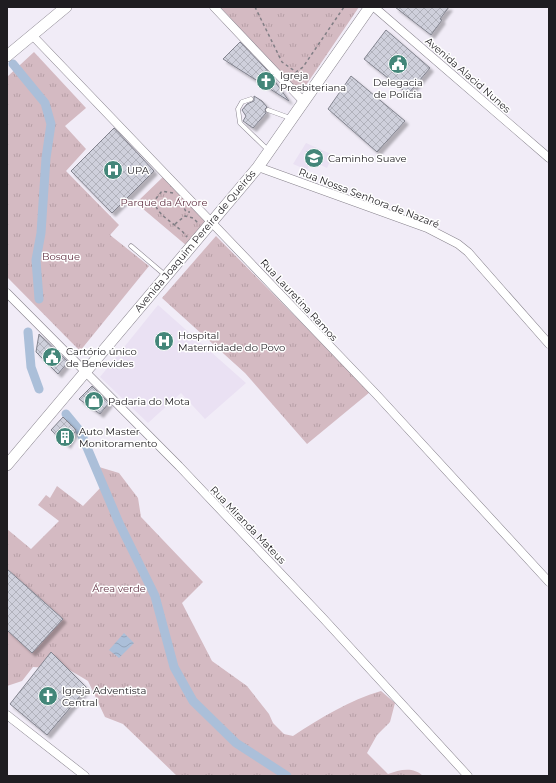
<svg xmlns="http://www.w3.org/2000/svg" width="556" height="783" font-family="Montserrat,sans-serif">
  <style>
    .built { fill: #eae1f3 }
    .park { fill: url(#park-tufts) }
    .water { fill: url(#water-waves) }
    .lines { fill: none; stroke-linecap: round; stroke-linejoin: round }
    .canal { stroke: #abbfd9; stroke-width: 9 }
    .building { fill: url(#building-cross-hatch); stroke: #82838e; filter: url(#shadow) }
    .lane-casing { stroke: #87828c; stroke-width: 5 }
    .street-casing { stroke: #87828c; stroke-width: 9 }
    .secondary-casing { stroke: #87828c; stroke-width: 12 }
    .path { stroke: #817e85; stroke-width: 1.5; stroke-dasharray: 3 3; stroke-linecap: butt }
    .lane { stroke: #fff; stroke-width: 4 }
    .street { stroke: #fff; stroke-width: 8 }
    .secondary { stroke: #fff; stroke-width: 11 }
    .labels { text-anchor: middle; dominant-baseline: central; stroke-width: 3; stroke-linejoin: round; paint-order: stroke }
    .poi-label { font-size: 10px; fill: #1f1d21; stroke: #fff; text-anchor: start }
    .street-label { font-size: 10px; fill: #1f1d21; stroke: #fff }
    .park-label { font-size: 10px; fill: #643345; stroke: #fff }
  </style>
  <defs>
    <pattern id="park-tufts" width="24" height="20" patternUnits="userSpaceOnUse"><rect width="24" height="20" fill="#d4bac2"/><path d="M3 7l-1-3M5 7V3M7 7l1-3M15 17l-1-3M17 17v-4M19 17l1-3" fill="none" stroke="#b69fa6"/></pattern>
    <pattern id="water-waves" width="16" height="10" patternUnits="userSpaceOnUse"><rect width="16" height="10" fill="#abbfd9"/><path d="M0 5q4-4 8 0t8 0" fill="none" stroke="#93a4ba"/></pattern>
    <pattern id="building-cross-hatch" width="8" height="8" patternUnits="userSpaceOnUse"><rect width="8" height="8" fill="#cfd0dc"/><path d="M0 0l8 8M0 8l8-8" fill="none" stroke="#b1b2bc"/></pattern>
    <filter id="shadow"><feDropShadow dx="3.5" dy="3.5" stdDeviation="1" flood-color="#0004"/></filter>
  </defs>
  <rect width="100%" height="100%" fill="#f1ecf7"/>
  <path class="built" d="M306,143l27,12 -6,13 -15,-7 -5,9 -14,-6z
    M158,305l88,78 -41,36 -24,-26 -33,30 -48,-46z"/>
  <path class="park" d="M220,7h139l-59,87z
    M34,52l52,56 -21,18 21,23 -20,22 53,54 -9,10 39,31 -69,85 -73,-74v-200z
    M164,176l45,44 -22,26 -51,-43z
    M216,236l154,156 -63,52 -62,-71 -83,-75z
    M99,467l20,6 19,25 3,19 62,65 -21,21 30,58 35,25 22,28 4,9 11,11 9,2c27,-18 57,-36 88,-45l14,12 -5,19 -13,13 -10,18 21,21c11,-4 25,-8 35,2h-246l-54,-52 -18,-7 -17,-36 -20,-12 -35,-2 -11,14 -15,5v-56l56,-11 -56,-50v-40l24,20 28,-28 -21,-16 8,-10 4,3 7,-12 26,20 21,-22z"/>
  <path class="water" d="M124,633l10,10 -15,15 -10,-8z"/>
  <g class="lines">
    <path class="canal" d="M13,64l32,39 6,21 -5,34 -5,75 -5,27 3,39
      M28,332l3,35 8,22
      M66,414l14,17 39,92 36,73 19,71 19,34 43,42 51,33"/>
  </g>
  <path class="building" d="M395,7h54l-9,12 2,1 -11,15z
    M386,30l44,38 -22,26 -44,-35z
    M240,42l26,27 23,32 -66,-42z
    M351,76l54,45 -28,31 -49,-43z
    M254,96l8,5 5,6 -2,2 1,4 -13,15 -10,-7 3,-5 -4,-6 5,-6 7,-3z
    M114,128l40,43 -42,42 -41,-42z
    M39,334l29,28 -10,12 -22,-22z
    M92,386l17,17 -9,11 -21,-15z
    M63,417l13,13 -9,15 -16,-15z
    M7,569l56,50 -31,34 -25,-23z
    M51,652l36,36 -40,47 -37,-31z"/>
  <g class="lines">
    <g class="lane-casing">
      <path id="lane" d="M251,99l-9,3 -4,7 2,14 29,28
        M268,110l22,8
        M131,246l34,29"/>
    </g>
    <g class="street-casing">
      <path id="street" d="M214,7l90,95
        M374,7l175,151
        M32,35l344,359 173,188
        M258,167l169,61 31,16 10,8 81,92
        M7,293l172,173 143,151 146,159
        M7,715l78,61"/>
    </g>
    <g class="secondary-casing">
      <path id="secondary" d="M7,56l59,-49
        M7,465l251,-298 112,-160"/>
    </g>
    <path class="path" d="M255,7l27,55 14,10 7,-5 41,-60
      M173,193l-11,-2 -8,10c3,16 24,23 33,36
      M182,203l4,9h4
      M175,224l10,-8 8,2 5,5"/>
    <use href="#lane" class="lane"/>
    <use href="#street" class="street"/>
    <use href="#secondary" class="secondary"/>
  </g>
  <defs>
    <g id="civic-disc" transform="scale(1)"><circle r="9.5" fill="#438679" stroke="#fff"/><path d="M-.6-6.5H3V-4.5H.6V-3L4-1V1h2V6H-6V1h2V-1L-.6-3ZM-1.2 2.5V6h2.4V2.5Z" fill="#fff"/></g>
    <g id="church-disc" transform="scale(1)"><circle r="9.5" fill="#438679" stroke="#fff"/><path d="M-1.2-6h2.4v3.5h3.3v2.4h-3.3V6h-2.4V-.1h-3.3v-2.4h3.3Z" fill="#fff"/></g>
    <g id="school-disc" transform="scale(1)"><circle r="9.5" fill="#438679" stroke="#fff"/><path d="M0-5L7-2L0 1L-7-2ZM-4 1L0 2.5L4 1V4Q0 6-4 4Z" fill="#fff"/></g>
    <g id="hospital-disc" transform="scale(1)"><circle r="9.5" fill="#438679" stroke="#fff"/><path d="M-5-5h3v3.5h4V-5h3V5h-3V1.5h-4V5h-3Z" fill="#fff"/></g>
    <g id="shop-disc" transform="scale(1)"><circle r="9.5" fill="#438679" stroke="#fff"/><path d="M-5-2.5h2.3a2.7 3.5 0 0 1 5.4 0H5L5.5 6h-11ZM-1.5-2.5h3a1.5 2.3 0 0 0-3 0Z" fill="#fff"/></g>
    <g id="building-disc" transform="scale(1)"><circle r="9.5" fill="#438679" stroke="#fff"/><path d="M-4-6H4V6H1V3H-1V6H-4ZM-2.5-4.3h1.7v1.8h-1.7ZM.8-4.3h1.7v1.8H.8ZM-2.5-1h1.7V.8h-1.7ZM.8-1h1.7V.8H.8Z" fill="#fff"/></g>
  </defs>
  <g fill-rule="evenodd">
    <use href="#civic-disc" x="398" y="64"/>
    <use href="#church-disc" x="266" y="81"/>
    <use href="#school-disc" x="314" y="158"/>
    <use href="#hospital-disc" x="113" y="170"/>
    <use href="#hospital-disc" x="164" y="341"/>
    <use href="#civic-disc" x="52" y="357"/>
    <use href="#shop-disc" x="94" y="401"/>
    <use href="#building-disc" x="65" y="437"/>
    <use href="#church-disc" x="48" y="696"/>
  </g>
  <g class="labels">
    <g class="poi-label">
      <text x="280" y="75">Igreja<tspan x="280" dy="12">Presbiteriana</tspan></text>
      <text x="398" y="82" text-anchor="middle">Delegacia<tspan x="398" dy="12">de Polícia</tspan></text>
      <text x="328" y="158">Caminho Suave</text>
      <text x="127" y="170">UPA</text>
      <text x="178" y="335">Hospital<tspan x="178" dy="12">Maternidade do Povo</tspan></text>
      <text x="66" y="351">Cartório único<tspan x="66" dy="12">de Benevides</tspan></text>
      <text x="108" y="401">Padaria do Mota</text>
      <text x="79" y="431">Auto Master<tspan x="79" dy="12">Monitoramento</tspan></text>
      <text x="62" y="690">Igreja Adventista<tspan x="62" dy="12">Central</tspan></text>
    </g>
    <g class="street-label">
      <text transform="translate(468 75) rotate(41)">Avenida Alacid Nunes</text>
      <text transform="translate(369 198) rotate(21)">Rua Nossa Senhora de Nazaré</text>
      <text transform="translate(195 241) rotate(-50)">Avenida Joaquim Pereira de Queirós</text>
      <text transform="translate(299 300) rotate(47)">Rua Lauretina Ramos</text>
      <text transform="translate(248 525) rotate(46)">Rua Miranda Mateus</text>
    </g>
    <g class="park-label">
      <text x="164" y="202">Parque da Árvore</text>
      <text x="61" y="256">Bosque</text>
      <text x="119" y="588">Área verde</text>
    </g>
  </g>
  <rect width="556" height="783" fill="none" stroke="#1f1d21" stroke-width="16"/>
</svg>
